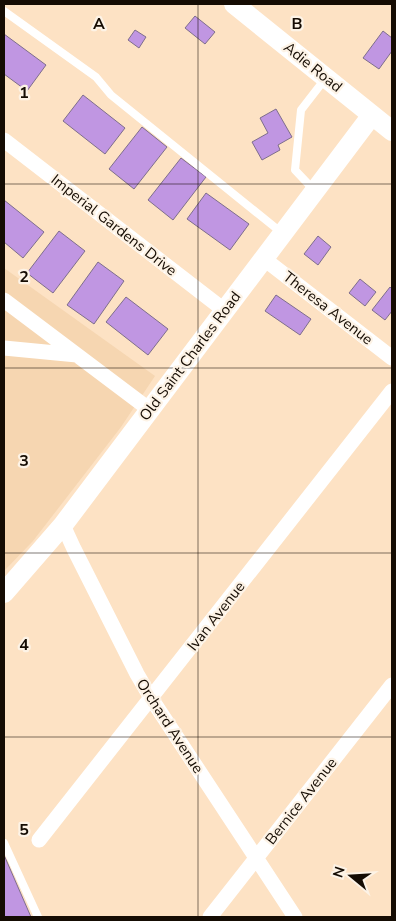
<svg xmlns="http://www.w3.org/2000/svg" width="396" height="921" font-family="'Nunito Sans',sans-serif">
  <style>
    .built { fill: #f6d6b1 }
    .building { fill: #c096e2; stroke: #7e6e8c }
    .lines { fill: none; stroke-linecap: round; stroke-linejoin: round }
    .lane { stroke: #fff; stroke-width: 8 }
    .street { stroke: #fff; stroke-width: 15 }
    .secondary { stroke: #fff; stroke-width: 20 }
    .grid { fill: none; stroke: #150c03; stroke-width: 1; stroke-opacity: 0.55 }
    .labels { text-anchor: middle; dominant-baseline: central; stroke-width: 4.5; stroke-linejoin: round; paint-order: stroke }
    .street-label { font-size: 15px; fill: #150c03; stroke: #fdf3e6 }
    .grid-label { font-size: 16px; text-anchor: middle; font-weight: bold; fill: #150c03; stroke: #fdf3e6; stroke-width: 4.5; stroke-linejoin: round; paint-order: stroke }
  </style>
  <rect width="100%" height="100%" fill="#fde2c4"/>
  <path class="built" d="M4,268l151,108 -34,51 -88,114 -29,30z"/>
  <path class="building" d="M195,16l20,16 -10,12 -20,-16z
    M135,30l11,7 -7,11 -11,-8z
    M383,31l9,7v13l-13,18 -16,-11z
    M4,34l42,31 -19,26 -23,-17z
    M83,95l42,33 -20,26 -42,-33z
    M276,109l16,28 -14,8 2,5 -18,10 -10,-18 16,-9 -8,-15z
    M142,127l25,20 -33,42 -25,-20z
    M181,158l25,19 -33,43 -25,-20z
    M206,193l43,31 -19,26 -43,-31z
    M4,200l40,32 -21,26 -19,-16z
    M59,231l26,20 -32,42 -26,-20z
    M318,236l13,11 -13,18 -14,-11z
    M98,262l26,19 -30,43 -27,-19z
    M360,279l16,13 -11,14 -16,-13z
    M390,287l2,2v22l-7,9 -13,-10z
    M276,295l35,24 -11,16 -35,-24z
    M126,297l42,32 -20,26 -42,-33z
    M4,855l27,62h-27z"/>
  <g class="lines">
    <path class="lane" d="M4,11l92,66 15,18 171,138
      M313,189l-18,-19 6,-60 24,-31
      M4,843l34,74"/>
    <path class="street" d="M4,140l220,170
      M263,258l129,100
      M4,300l146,110
      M4,348l73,7
      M63,525l11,24 63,125 14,24 144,219
      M39,840l353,-449
      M210,917l182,-232"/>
    <path class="secondary" d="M234,4l158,127
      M4,593l59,-68 309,-410"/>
  </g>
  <path class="grid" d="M198,4v913M4,184h388M4,368h388M4,553h388M4,737h388"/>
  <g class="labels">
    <g class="street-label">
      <text transform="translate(313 67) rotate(39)">Adie Road</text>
      <text transform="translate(114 225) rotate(38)">Imperial Gardens Drive</text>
      <text transform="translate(328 308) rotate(38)">Theresa Avenue</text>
      <text transform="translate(190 356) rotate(-53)">Old Saint Charles Road</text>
      <text transform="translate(216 616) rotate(-52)">Ivan Avenue</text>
      <text transform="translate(170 726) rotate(57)">Orchard Avenue</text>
      <text transform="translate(301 801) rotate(-52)">Bernice Avenue</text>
    </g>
  </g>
  <g class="grid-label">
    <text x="99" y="29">A</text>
    <text x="297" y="29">B</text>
    <text x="24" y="98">1</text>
    <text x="24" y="282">2</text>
    <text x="24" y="466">3</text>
    <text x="24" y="650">4</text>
    <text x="24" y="835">5</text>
  </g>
  <rect width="396" height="921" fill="none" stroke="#150c03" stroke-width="10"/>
  <g transform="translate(351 876) rotate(288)" stroke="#fdf3e6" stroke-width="4" paint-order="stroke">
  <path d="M0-4L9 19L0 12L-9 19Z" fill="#150c03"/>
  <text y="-8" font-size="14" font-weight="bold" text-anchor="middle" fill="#150c03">N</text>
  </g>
</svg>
